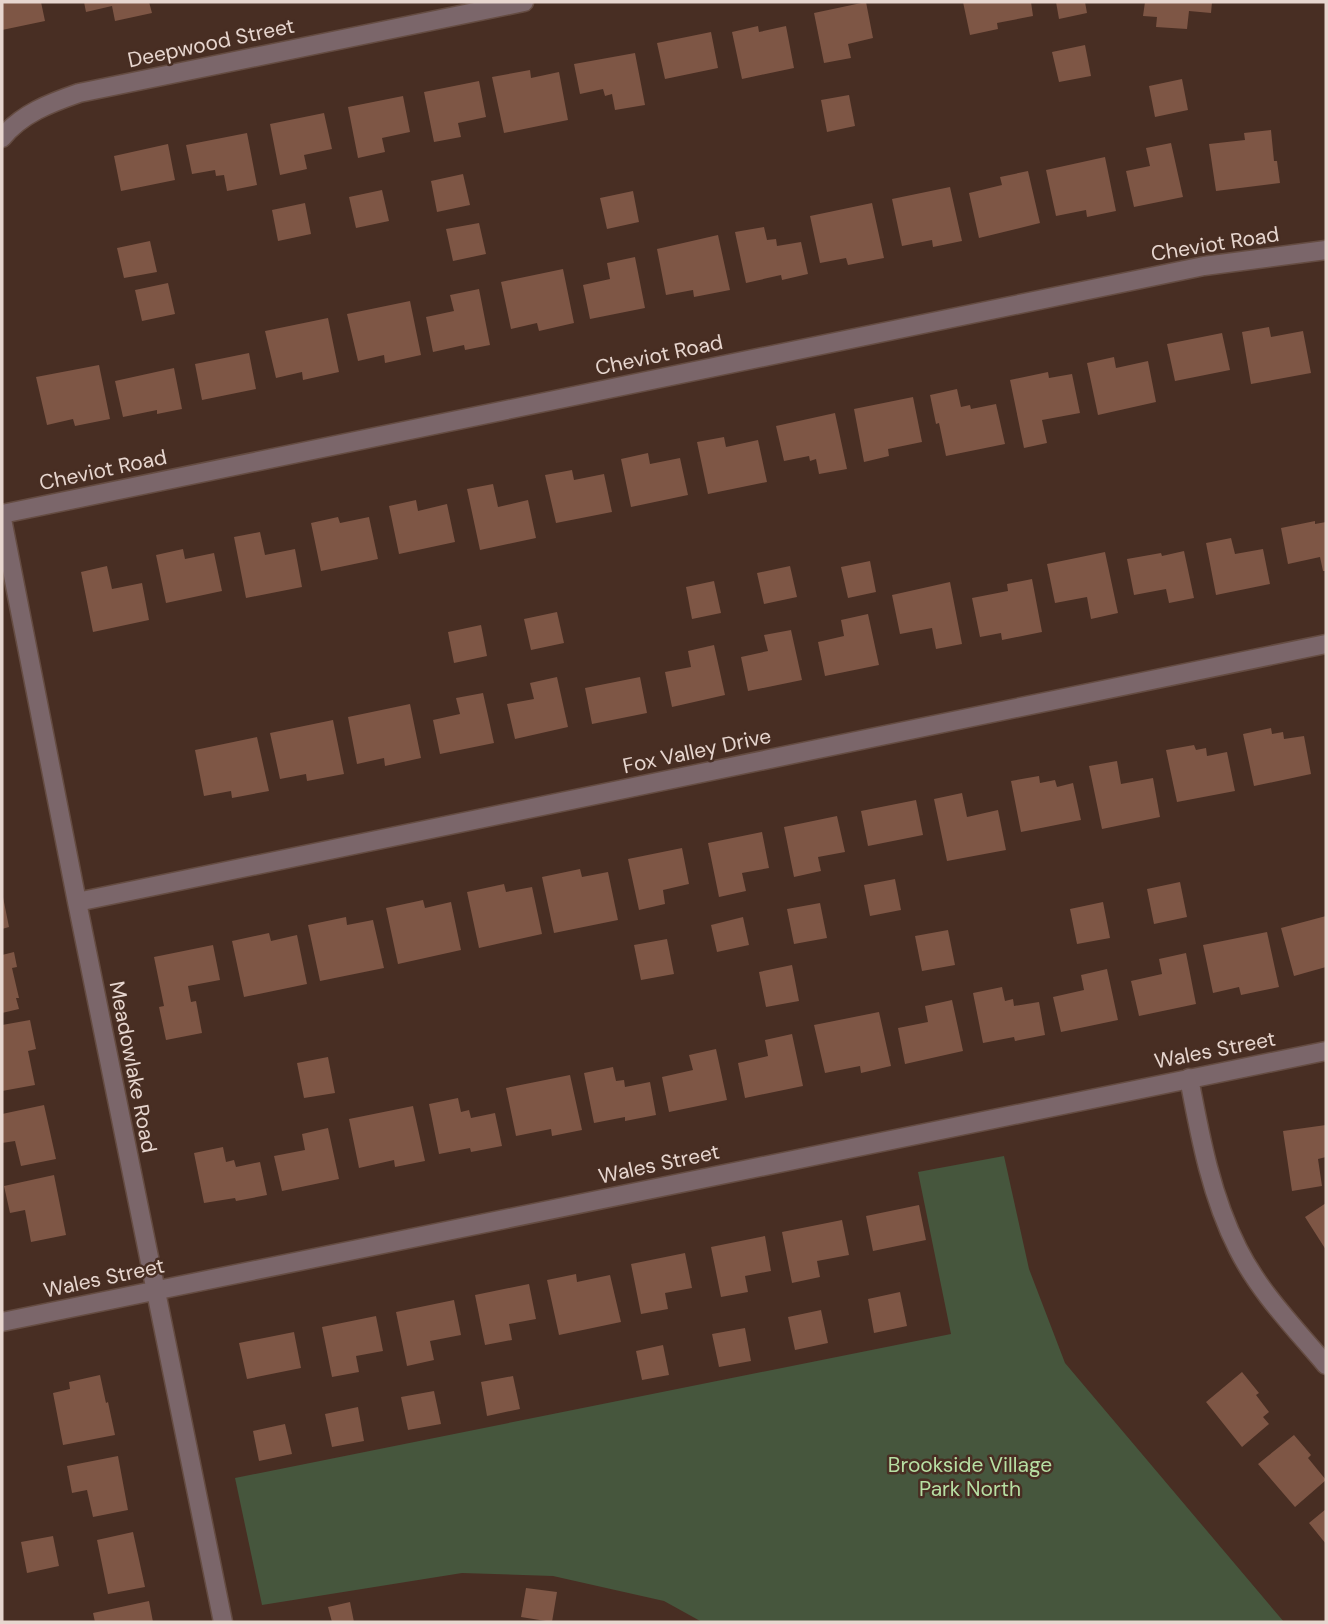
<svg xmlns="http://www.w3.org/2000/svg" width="1328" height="1624" font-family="'DM Sans',sans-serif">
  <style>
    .green { fill: #46563d }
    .building { fill: #7e5645 }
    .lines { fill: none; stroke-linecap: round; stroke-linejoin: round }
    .minor-casing { stroke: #654c42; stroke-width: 21 }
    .minor { stroke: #7b666a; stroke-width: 18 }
    .labels { text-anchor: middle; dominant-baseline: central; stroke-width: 5; stroke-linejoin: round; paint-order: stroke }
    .street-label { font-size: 21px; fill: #e7d6cf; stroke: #482e23 }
    .park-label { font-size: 21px; fill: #b7dfa3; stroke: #482e23 }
  </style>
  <rect width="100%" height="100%" fill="#482e23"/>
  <path class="green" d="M1004,1156l25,113 36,94 219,259h-582l-38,-21 -111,-25 -91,-3 -200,32 -27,-127 716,-144 -33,-162z"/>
  <path class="building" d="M2,2h39l4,19 -43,9z
    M84,2h65l3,11 -37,8 -3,-15 -26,6z
    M866,2l7,36 -25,6 3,14 -27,5 -10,-50z
    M963,2h68l2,14 -36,7 1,6 -28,6z
    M1056,2h29l2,11 -28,6z
    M1145,2h67l-1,11 -22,-2 -2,18 -31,-2 1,-10 -14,-1z
    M758,26l1,6 27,-6 8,42 -52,11 -10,-47z
    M711,32l7,36 -53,11 -8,-36z
    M1085,45l6,31 -32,6 -7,-30z
    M635,53l10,52 -30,5 -3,-16 -7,2 -2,-7 -23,5 -6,-30z
    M530,70l1,8 28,-6 9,48 -64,13 -12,-56z
    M1182,79l6,31 -33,7 -6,-31z
    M479,81l7,36 -28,6 3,14 -27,5 -10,-50z
    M849,95l6,31 -28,6 -6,-32z
    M403,96l7,36 -28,6 3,14 -27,6 -10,-51z
    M324,113l8,36 -28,6 3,14 -27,6 -10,-51z
    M1271,130l3,31h3l3,22 -64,8 -7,-47 36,-4 -1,-7z
    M247,133l10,52 -30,6 -3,-16 -8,1 -1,-6 -23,4 -6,-29z
    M1171,143l12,54 -49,10 -8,-36 24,-5 -4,-18z
    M168,144l7,36 -54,11 -7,-35z
    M1105,157l11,54 -29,6 -1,-7 -30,6 -10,-46z
    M1028,171l12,52 -61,15 -10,-45 33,-8 -2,-8z
    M463,174l7,31 -33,7 -6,-31z
    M950,187l12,54 -29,6 -1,-7 -30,6 -10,-47z
    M382,190l7,31 -33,7 -7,-31z
    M633,191l6,31 -32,7 -7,-31z
    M305,203l6,31 -33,7 -6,-31z
    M872,203l12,55 -36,7 -2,-7 -26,5 -10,-47z
    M479,223l7,31 -33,7 -7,-32z
    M764,227l3,13 9,-1 1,7 24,-4 7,32 -26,6 -1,-5 -35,8 -11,-51z
    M718,235l12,55 -36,7 -1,-7 -27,5 -9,-46z
    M150,241l7,31 -33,6 -7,-30z
    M635,257l10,51 -55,11 -7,-34 27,-6 -3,-16z
    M563,269l11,54 -35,8 -2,-8 -26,6 -10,-47z
    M168,283l7,31 -33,7 -7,-31z
    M479,289l11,56 -25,5 -1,-5 -31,7 -7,-35 28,-6 -4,-16z
    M410,301l11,54 -36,8 -1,-8 -26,6 -11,-47z
    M328,318l11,54 -36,8 -1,-8 -26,6 -11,-47z
    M1269,327l2,10 32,-6 8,42 -60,11 -9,-52z
    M1222,333l8,37 -55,11 -8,-37z
    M249,353l7,36 -54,11 -7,-36z
    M1114,357l2,11 32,-7 8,41 -58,13 -11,-52z
    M99,365l11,54 -35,7 -2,-7 -26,6 -11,-48z
    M174,368l8,41 -25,5v-4l-34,7 -8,-36z
    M1048,372l1,6 23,-4 8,39 -38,7 5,23 -23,5 -14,-68z
    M957,389l4,18 9,-2 1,4 25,-5 9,40 -59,12 -7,-33 -3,1 -6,-29z
    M913,397l9,45 -34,7 1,7 -25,6 -10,-53z
    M835,413l12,56 -28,5 -3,-15 -6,2 -1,-5 -25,5 -8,-35z
    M724,437l2,10 32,-7 9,42 -59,12 -11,-52z
    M648,453l2,11 30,-6 8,37 -57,12 -10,-48z
    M572,470l2,10 30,-6 8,38 -56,11 -11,-48z
    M493,484l5,23 30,-7 8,38 -56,12 -13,-61z
    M416,500l2,11 29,-7 8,38 -56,12 -10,-48z
    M338,517l2,6 29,-6 9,42 -57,12 -10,-48z
    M1315,521v3l11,-2v49h-3l-3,-14 -32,7 -7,-36z
    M260,532l5,23 30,-6 7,38 -56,11 -12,-61z
    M1231,538l4,16 28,-5 7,35 -54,11 -10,-52z
    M183,549l2,10 29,-6 8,38 -56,12 -10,-48z
    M1184,551l10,47 -25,5 -3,-14 -32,6 -7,-36 34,-6 1,3z
    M1105,552l13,61 -27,6 -4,-22 -32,6 -8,-39z
    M870,561l6,31 -28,6 -7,-31z
    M107,566l5,23 30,-6 7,37 -56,12 -12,-60z
    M790,566l7,31 -33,7 -7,-31z
    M1032,579l10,53 -40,8 -1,-7 -21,4 -8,-39 36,-7 -1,-7z
    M714,581l7,32 -29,6 -6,-32z
    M950,582l12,62 -26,5 -4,-21 -32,6 -8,-39z
    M557,612l7,31 -33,7 -7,-31z
    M868,614l11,51 -54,11 -7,-34 26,-6 -3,-16z
    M481,625l6,31 -33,7 -6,-31z
    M791,630l11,50 -54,11 -7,-34 27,-6 -4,-16z
    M714,645l11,50 -53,12 -7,-35 26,-5 -3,-16z
    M557,677l11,50 -53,12 -8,-35 27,-5 -4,-16z
    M640,677l7,36 -55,11 -7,-36z
    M483,693l11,50 -54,11 -7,-34 27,-6 -4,-16z
    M410,704l11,54 -36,8 -1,-8 -27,6 -9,-47z
    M333,720l11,54 -37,7 -1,-7 -26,5 -10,-46z
    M1271,728l1,6 11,-2 1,7 20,-3 7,38 -57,12 -11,-52z
    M257,737l12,54 -37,7 -1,-7 -27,5 -9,-46z
    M1194,745l2,5 10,-2 1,8 20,-4 8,39 -58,11 -11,-52z
    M1117,761l4,23 32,-6 7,39 -58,12 -13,-63z
    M1039,776l1,7 15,-3 2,7 16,-4 8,37 -60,12 -10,-51z
    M962,793l5,24 31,-7 8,40 -59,11 -13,-62z
    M916,800l7,35 -55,11 -7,-35z
    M837,816l8,36 -27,5 3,14 -27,6 -10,-50z
    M762,832l7,36 -27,5 4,18 -27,6 -11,-54z
    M682,848l7,36 -26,6 2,14 -26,6 -11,-51z
    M580,869l2,8 26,-5 10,48 -64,13 -12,-56z
    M895,879l6,31 -31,6 -6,-31z
    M1180,882l7,35 -33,7 -7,-35z
    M504,884l2,8 26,-5 10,47 -63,14 -12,-56z
    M3,897l6,30 -7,2v-31z
    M423,900l2,8 26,-6 10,48 -63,14 -12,-56z
    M1103,902l7,36 -33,6 -7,-35z
    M820,903l7,35 -33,6 -7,-35z
    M1326,916v51l-32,9 -13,-48z
    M346,917l1,8 26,-5 11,48 -64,13 -12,-56z
    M743,917l6,28 -32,7 -6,-27z
    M948,930l7,35 -33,6 -7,-35z
    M1267,932l12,55 -38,8 -2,-8 -26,6 -10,-48z
    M269,933l2,8 26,-6 10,49 -63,13 -12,-56z
    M667,939l7,35 -33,6 -7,-35z
    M213,945l7,35 -32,6 3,16 5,-1 6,32 -36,7 -7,-33 5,-1 -10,-49z
    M14,952l3,15 -5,1 7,30h-3l3,11 -17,4v-58z
    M1186,953l10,51 -57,12 -8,-35 31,-7 -3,-15z
    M792,965l7,36 -33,6 -7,-35z
    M1107,969l11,51 -57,12 -8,-35 31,-7 -3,-15z
    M1002,987l3,14 8,-2 1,7 25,-4 6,33 -30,6 -1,-4 -31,6 -10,-50z
    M952,1000l11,51 -58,13 -7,-36 30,-6 -3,-16z
    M879,1012l12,54 -30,7 -1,-7 -35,7 -11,-48z
    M30,1020l6,29 -8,2 7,34 -33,6v-66z
    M792,1034l11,52 -58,12 -7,-35 30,-7 -3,-16z
    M716,1049l11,51 -58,12 -7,-35 31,-7 -4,-15z
    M328,1057l7,36 -31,5 -7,-35z
    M613,1067l3,14 8,-1 1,7 25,-5 6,33 -31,6v-4l-31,6 -10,-50z
    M570,1075l12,55 -30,6 -1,-7 -35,7 -10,-48z
    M458,1098l3,14 8,-2 2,8 24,-5 7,33 -31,6 -1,-4 -31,6 -10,-50z
    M44,1105l12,54 -35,7 -6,-25 -13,2v-29z
    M413,1106l12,55 -30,6 -1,-7 -35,8 -10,-49z
    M1326,1125v32l-8,2 4,27 -30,5 -9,-60z
    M328,1128l11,51 -57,12 -8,-35 31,-6 -3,-16z
    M223,1147l3,15 8,-2 2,7 24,-5 7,33 -31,6 -1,-3 -31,5 -10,-50z
    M54,1175l12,60 -35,7 -6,-32 -15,3 -6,-27z
    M1326,1203v47l-21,-33z
    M919,1205l7,35 -53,11 -7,-35z
    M842,1220l7,35 -32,6 3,16 -28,6 -10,-51z
    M765,1236l6,35 -26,5 3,16 -27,5 -10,-50z
    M685,1253l7,35 -27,5 3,16 -27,5 -10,-50z
    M576,1274l1,8 33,-7 11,47 -62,13 -12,-55z
    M529,1284l7,35 -27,5 3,16 -27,5 -10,-50z
    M900,1292l7,34 -33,7 -6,-34z
    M454,1300l7,35 -31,6 4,19 -27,6 -11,-54z
    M821,1310l7,33 -33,7 -7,-33z
    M376,1316l7,35 -27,5 3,16 -27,5 -10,-50z
    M745,1328l6,33 -32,6 -7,-33z
    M294,1332l7,36 -54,11 -8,-36z
    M663,1345l6,30 -27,5 -6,-29z
    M1242,1372l17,21 -3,2 13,17 -6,5 6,7 -27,23 -36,-45z
    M100,1375l6,28 2,-1 7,33 -52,10 -10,-52 17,-4 -1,-7z
    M513,1376l7,33 -33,7 -6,-34z
    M434,1391l7,33 -33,6 -7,-33z
    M358,1407l6,34 -32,6 -7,-33z
    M285,1424l7,30 -33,7 -6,-30z
    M1294,1435l17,20 -3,3 18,22 -31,27 -37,-43z
    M118,1456l10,54 -35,7 -6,-27 -15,3 -5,-27z
    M1326,1509v35l-17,-21z
    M133,1532l12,55 -37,7 -11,-54z
    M53,1536l6,30 -32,7 -6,-31z
    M526,1588l31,4 -5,30 -31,-5z
    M149,1601l4,21h-58l-2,-9z
    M350,1602l4,20h-22l-4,-15z"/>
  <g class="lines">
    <g class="minor-casing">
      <path id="minor" d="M2,138c19,-24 48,-35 77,-45l445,-91
        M2,514l1202,-248 122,-16
        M2,519l75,383 146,720
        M77,902l1249,-258
        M1189,1078c11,58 22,118 49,171 22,44 57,79 88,116
        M2,1322l1324,-271"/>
    </g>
    <use href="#minor" class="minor"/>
  </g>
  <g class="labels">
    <g class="street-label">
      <text transform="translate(211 43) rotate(-12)">Deepwood Street</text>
      <text transform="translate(1215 244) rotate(-9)">Cheviot Road</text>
      <text transform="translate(659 355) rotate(-12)">Cheviot Road</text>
      <text transform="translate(103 470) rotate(-12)">Cheviot Road</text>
      <text transform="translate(697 751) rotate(-12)">Fox Valley Drive</text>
      <text transform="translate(1215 1050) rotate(-11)">Wales Street</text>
      <text transform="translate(133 1067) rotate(79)">Meadowlake Road</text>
      <text transform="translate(659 1164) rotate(-12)">Wales Street</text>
      <text transform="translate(104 1278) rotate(-12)">Wales Street</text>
    </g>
    <g class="park-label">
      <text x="970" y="1465">Brookside Village<tspan x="970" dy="24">Park North</tspan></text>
    </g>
  </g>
  <rect width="1328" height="1624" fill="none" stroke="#e7d6cf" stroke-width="7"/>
</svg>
